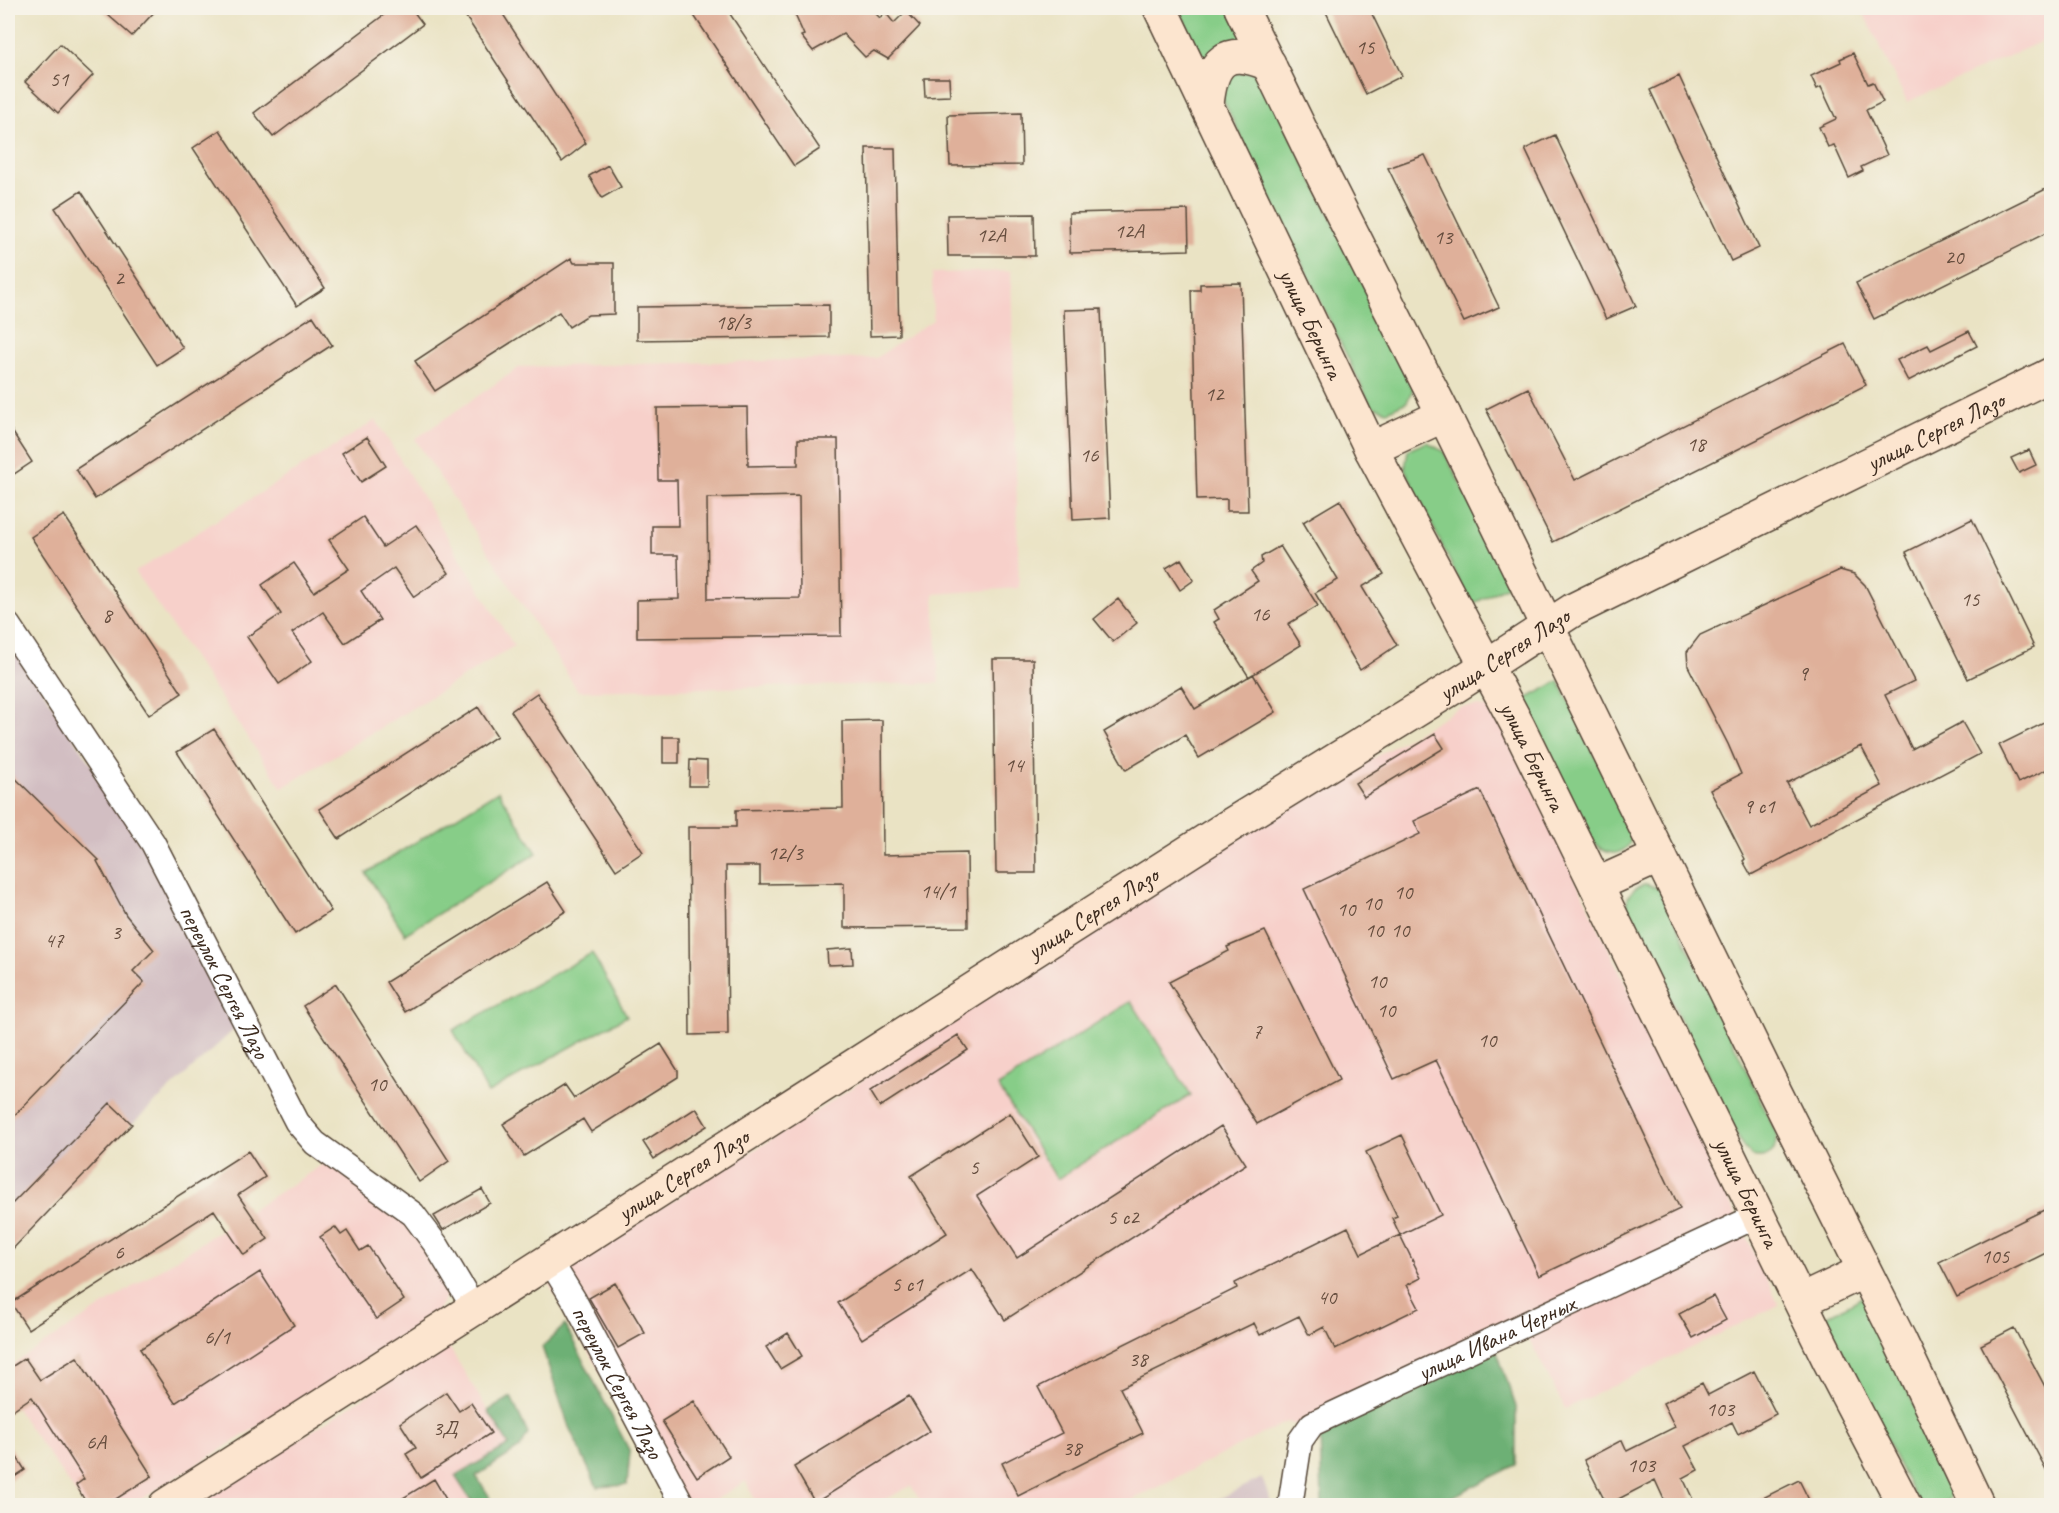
<svg xmlns="http://www.w3.org/2000/svg" width="2059" height="1513" font-family="Caveat,sans-serif">
  <style>
    .built { fill: #f7d0ca }
    .industrial { fill: #d2bec2 }
    .green { fill: #87cd88; stroke: #617c53; stroke-width: 1.5 }
    .forest { fill: #6db074; stroke: #546d49; stroke-width: 1.5 }
    .building { fill: #dfb09a; fill-rule: evenodd }
    .lines { fill: none; stroke-linecap: round; stroke-linejoin: round }
    .street-casing { stroke: #554637; stroke-width: 27 }
    .secondary-casing { stroke: #554637; stroke-width: 36 }
    .street { stroke: #fff; stroke-width: 24 }
    .secondary { stroke: #fce5cf; stroke-width: 33 }
    .labels { text-anchor: middle; dominant-baseline: central; stroke-width: 5; stroke-linejoin: round; paint-order: stroke }
    .number-label { font-size: 21px; fill: #644c3d }
    .street-label { font-size: 24px; fill: #3b2a1e; stroke: #f7f3e8 }
  </style>
  <rect width="100%" height="100%" fill="#f7f3e8"/>
  <filter id="ink" filterUnits="userSpaceOnUse"><feTurbulence type="fractalNoise" baseFrequency=".0167" numOctaves="2"/><feDisplacementMap in="SourceGraphic" scale="12" xChannelSelector="R" yChannelSelector="G"/><feConvolveMatrix kernelMatrix="1 2 1 2 8 2 1 2 1" color-interpolation-filters="sRGB"/></filter>
  <filter id="wash" filterUnits="userSpaceOnUse"><feTurbulence type="fractalNoise" baseFrequency=".008" numOctaves="4" result="noise"/><feDisplacementMap in="SourceGraphic" scale="24" xChannelSelector="R" yChannelSelector="G"/><feGaussianBlur stdDeviation="1.35" result="paint"/><feColorMatrix in="noise" values="0 0 0 0 0 0 0 0 0 0 0 0 0 0 0 0 0 1.4 0 .05"/><feComposite in="paint" operator="in"/></filter>
  <g filter="url(#wash)">
    <rect width="100%" height="100%" fill="#eae3c4"/>
    <path class="built" d="M1861,8h190v29l-144,65z
      M1011,271l8,317 -85,6 5,89 -361,8 -163,-252 105,-72 356,-9 57,-38 -1,-47z
      M376,420l138,226 -232,142 -147,-216z
      M1478,706l17,4 284,595 -214,104 -39,-76 -213,96 -27,-7 -164,83h-199l-12,-19 -37,19h-117l-11,-24 -40,24 -28,1 -132,-227 260,-161 318,-212 336,-199z
      M328,1161l79,59 23,30 18,43 -14,24 -302,188h-48l-76,-108v-30z
      M447,1344l62,101 -53,31 17,29 -278,1z"/>
    <path class="industrial" d="M8,638l139,210 92,177 -107,99 -124,130z
      M1262,1478l10,27h-66z"/>
    <path class="green" d="M1178,8h51l17,33 -41,21z
      M1259,71l155,316 -7,15 -20,9 -16,-5 -152,-315 5,-17z
      M1427,442l17,10 67,132 -40,21 -66,-136 3,-19z
      M1559,681l73,151c0,23 -25,28 -38,10l-74,-140z
      M498,791l39,62 -132,81 -39,-61z
      M1646,884l12,4 4,5 115,242c2,16 -10,25 -25,21l-9,-9 -116,-237c-2,-14 5,-23 19,-26z
      M592,953l35,63 -139,77 -35,-63z
      M1131,1001l60,94 -134,84 -59,-93z
      M1863,1297l89,188 -3,15 -10,5 -21,-2 -93,-186z"/>
    <path class="forest" d="M565,1325l65,127 -3,33 -30,2 -28,-60 -27,-80z
      M1496,1349l20,58v58l-80,40h-114l-2,-75z
      M511,1397l17,37 -8,14 -44,28 19,29h-21l-19,-29 54,-31 -21,-34z"/>
    <g id="blocks">
      <path class="building" d="M100,8h58l-26,28z
        M393,8h18l12,16 -150,113 -19,-24z
        M460,8h39l87,135 -24,19z
        M689,8h37l94,141 -26,17z
        M792,8h78l10,10 5,-6 9,11 12,-12 14,15 -32,33 -14,-8 -9,6 -22,-23 -30,17 -12,-15 3,-1z
        M1324,8h45l33,68 -36,18z
        M60,44l33,31 -35,38 -33,-31z
        M1853,53l15,31 5,-2 10,20 -17,8 21,45 -26,12 2,4 -14,7 -15,-33 -6,2 -9,-20 17,-8 -15,-32 -4,2 -6,-13 30,-14 -1,-3z
        M1679,76l80,172 -28,13 -81,-171z
        M924,78h25l1,18 -25,1z
        M1021,113l1,52 -72,1 -2,-51z
        M220,130l105,158 -28,18 -104,-158z
        M1555,135l81,171 -30,13 -81,-170z
        M866,148h29l4,187 -29,1z
        M1425,155l74,152 -35,15 -76,-154z
        M608,165l13,22 -19,11 -13,-22z
        M2052,186v44l-178,89 -18,-36z
        M81,191l102,157 -26,17 -102,-157z
        M1188,210l1,40 -119,3 -1,-40z
        M1034,214l1,42h-87l-1,-41z
        M571,258l3,5h40v51l-26,1 -19,12 -10,-15 -124,79 -20,-30z
        M1241,283l7,228h-21v-12l-30,1 -6,-210h9v-6z
        M829,305v32l-192,3v-33z
        M1101,309l9,209 -37,2 -9,-210z
        M313,316l19,29 -237,154 -19,-30z
        M1969,331l8,15 -69,35 -11,-21 31,-15 3,5z
        M1845,344l21,41 -313,157 -67,-133 42,-21 47,92z
        M747,407l1,59 50,-1v-26h40l3,197 -204,2v-38l42,-1 -1,-44h-26v-29h26l-1,-46h-19l-1,-72zM799,496l1,102 -92,1 -1,-101z
        M8,425l24,37 -24,16z
        M367,437l19,29 -25,16 -19,-29z
        M2029,450l7,15 -17,8 -8,-15z
        M1340,500l44,74 -22,13 35,58 -37,25 -45,-77 23,-13 -35,-58z
        M64,515l118,178 -33,22 -118,-178z
        M363,517l20,30 33,-22 33,48 -35,24 -20,-29 -33,23 19,29 -35,23 -22,-31 -31,21 20,28 -33,23 -32,-47 34,-23 -19,-29 32,-22 20,29 35,-23 -20,-29z
        M1972,519l62,128 -66,32 -62,-127z
        M1280,546l38,60 -30,18 13,21 -52,32 -35,-55 5,-3 -5,-9 44,-29 -7,-10 11,-8 -1,-6z
        M1181,559l13,21 -14,10 -14,-22z
        M1840,570l14,4 11,11 49,96 -29,14 27,54 50,-27 18,32 -229,121 -8,-14 2,-2 -35,-69 31,-16 -13,-30 -40,-78 -1,-14 13,-17zM1861,746l21,40 -73,39 -22,-42z
        M1118,599l19,24 -24,19 -19,-23z
        M993,659h40l3,214h-40z
        M1253,674l23,38 -77,46 -14,-23 -59,35 -22,-38 77,-46 14,23z
        M537,693l106,159 -27,18 -105,-159z
        M478,707l19,29 -158,103 -20,-30z
        M2052,719v48l-34,16 -19,-38z
        M882,720l1,135 84,-2 1,74 -124,1v-45l-84,1v-18h-34l2,168 -38,1 -2,-208h48v-17l107,-2 -1,-87z
        M214,729l117,182 -36,23 -118,-182z
        M1435,734l9,14 -80,49 -9,-14z
        M663,737h16v26h-16z
        M690,760l17,1v25h-18z
        M8,771l91,89 -2,1 29,54 28,35 -21,21 11,11 -136,140z
        M1480,790l200,419 -141,67 -103,-216 -42,19 -90,-190 116,-55 -6,-13z
        M547,882l19,29 -161,101 -19,-30z
        M1265,931l74,149 -82,44 -88,-142 60,-31 -2,-4z
        M852,948l1,16 -25,1 -1,-15z
        M336,984l113,177 -30,21 -116,-176z
        M958,1035l10,15 -88,57 -10,-16z
        M661,1044l17,27v6l-87,55 -8,-13 -59,37 -21,-32 62,-39 9,13z
        M110,1103l22,21 -124,130v-46z
        M696,1108l11,18 -53,33 -11,-17z
        M1010,1113l28,44 -61,39 40,62 204,-132 25,38 -241,156 -33,-51 -110,70 -24,-36 109,-70 -36,-57z
        M1402,1135l39,80 -41,20 -8,-17 5,-2 -31,-64z
        M248,1151l17,26 -27,18 30,44 -24,16 -30,-45 -186,119 -17,-26z
        M482,1189l8,14 -47,27 -9,-14z
        M2052,1206v44l-95,47 -18,-35z
        M335,1227l6,8 6,-4 13,20 8,-5 36,54 -28,19 -56,-82z
        M1348,1227l13,27 39,-19 21,43 -14,7 12,23 -84,41 -11,-22 -15,8 -10,-19 -39,19 -6,-12 -134,65 23,45 -125,63 -16,-33 60,-30 -24,-46 199,-99 -2,-5z
        M260,1272l34,53 -119,78 -35,-54z
        M615,1283l30,50 -27,15 -29,-50z
        M1713,1296l13,24 -33,18 -14,-24z
        M2014,1328l38,72v81l-71,-136z
        M788,1333l14,23 -22,13 -14,-22z
        M77,1357l75,119 -47,30h-17l-12,-21 8,-6 -52,-82 -24,16v-44l17,-11 15,22z
        M1754,1371l22,43 -38,20 -6,-12 -47,24 13,24 -15,8 13,28h-29l-12,-26 -48,25 -23,-45 38,-20 5,11 48,-24 -12,-24 39,-20 6,12z
        M446,1392l13,19 12,-8 20,30 -70,45 -15,-24 10,-6 -16,-25z
        M909,1396l21,35 -115,72 -21,-36z
        M694,1401l35,55 -32,21 -35,-56z
        M8,1443l17,27 -17,11z
        M434,1479l16,27h-60z
        M1799,1480l13,26h-65z"/>
    </g>
  </g>
  <g filter="url(#ink)">
    <use href="#blocks" fill-opacity="0" stroke="#554637" stroke-width="1.5"/>
    <g class="lines">
      <g class="street-casing">
        <g id="street">
          <path id="s1" d="M8,625l145,218 144,279 18,21 98,71 24,32 37,62"/>
          <path id="s2" d="M549,1259l25,41 109,206"/>
          <path id="s3" d="M1290,1506l10,-65 12,-17 447,-209"/>
        </g>
      </g>
      <g class="secondary-casing">
        <g id="secondary">
          <path id="s4" d="M1160,8l211,441 147,277 312,636 75,144"/>
          <path d="M1241,8l83,170 120,237 332,679 124,247 78,165"/>
          <path d="M1207,104c5,-44 18,-58 62,-40"/>
          <path d="M1371,449l73,-34"/>
          <path d="M1596,885l64,-29"/>
          <path d="M1801,1301l63,-30"/>
          <path id="s5" d="M165,1506l1061,-678 231,-143 116,-75 479,-236"/>
        </g>
      </g>
      <use href="#street" class="street"/>
      <use href="#secondary" class="secondary"/>
    </g>
  </g>
  <g class="labels">
    <g class="number-label">
      <text x="1365" y="47">15</text>
      <text x="59" y="79">51</text>
      <text x="1129" y="231">12А</text>
      <text x="991" y="235">12А</text>
      <text x="1443" y="237">13</text>
      <text x="1954" y="257">20</text>
      <text x="119" y="278">2</text>
      <text x="733" y="322">18/3</text>
      <text x="1214" y="394">12</text>
      <text x="1696" y="444">18</text>
      <text x="1089" y="455">16</text>
      <text x="1970" y="599">15</text>
      <text x="1260" y="614">16</text>
      <text x="107" y="615">8</text>
      <text x="1803" y="673">9</text>
      <text x="1014" y="765">14</text>
      <text x="1759" y="806">9 с1</text>
      <text x="785" y="853">12/3</text>
      <text x="938" y="891">14/1</text>
      <text x="1403" y="892">10</text>
      <text x="1372" y="903">10</text>
      <text x="1346" y="909">10</text>
      <text x="1374" y="930">10</text>
      <text x="1400" y="930">10</text>
      <text x="116" y="932">3</text>
      <text x="54" y="940">47</text>
      <text x="1377" y="981">10</text>
      <text x="1386" y="1010">10</text>
      <text x="1257" y="1031">7</text>
      <text x="1487" y="1040">10</text>
      <text x="377" y="1084">10</text>
      <text x="974" y="1167">5</text>
      <text x="1123" y="1217">5 с2</text>
      <text x="119" y="1252">6</text>
      <text x="1995" y="1256">105</text>
      <text x="907" y="1284">5 с1</text>
      <text x="1327" y="1297">40</text>
      <text x="217" y="1337">6/1</text>
      <text x="1138" y="1359">38</text>
      <text x="1720" y="1409">103</text>
      <text x="445" y="1428">3Д</text>
      <text x="96" y="1442">6А</text>
      <text x="1072" y="1448">38</text>
      <text x="1641" y="1465">103</text>
    </g>
    <g class="street-label">
      <text stroke="none"><textPath href="#s4" startOffset="350">улица Беринга</textPath></text>
      <text stroke="none"><textPath href="#s5" startOffset="2073">улица Сергея Лазо</textPath></text>
      <text stroke="none"><textPath href="#s5" startOffset="1587">улица Сергея Лазо</textPath></text>
      <text stroke="none"><textPath href="#s4" startOffset="836">улица Беринга</textPath></text>
      <text stroke="none"><textPath href="#s5" startOffset="1101">улица Сергея Лазо</textPath></text>
      <text stroke="none"><textPath href="#s1" startOffset="418">переулок Сергея Лазо</textPath></text>
      <text stroke="none"><textPath href="#s5" startOffset="615">улица Сергея Лазо</textPath></text>
      <text stroke="none"><textPath href="#s4" startOffset="1322">улица Беринга</textPath></text>
      <text stroke="none"><textPath href="#s3" startOffset="290">улица Ивана Черных</textPath></text>
      <text stroke="none"><textPath href="#s2" startOffset="141">переулок Сергея Лазо</textPath></text>
    </g>
  </g>
  <rect width="2059" height="1513" fill="none" stroke="#f7f3e8" stroke-width="30"/>
</svg>
